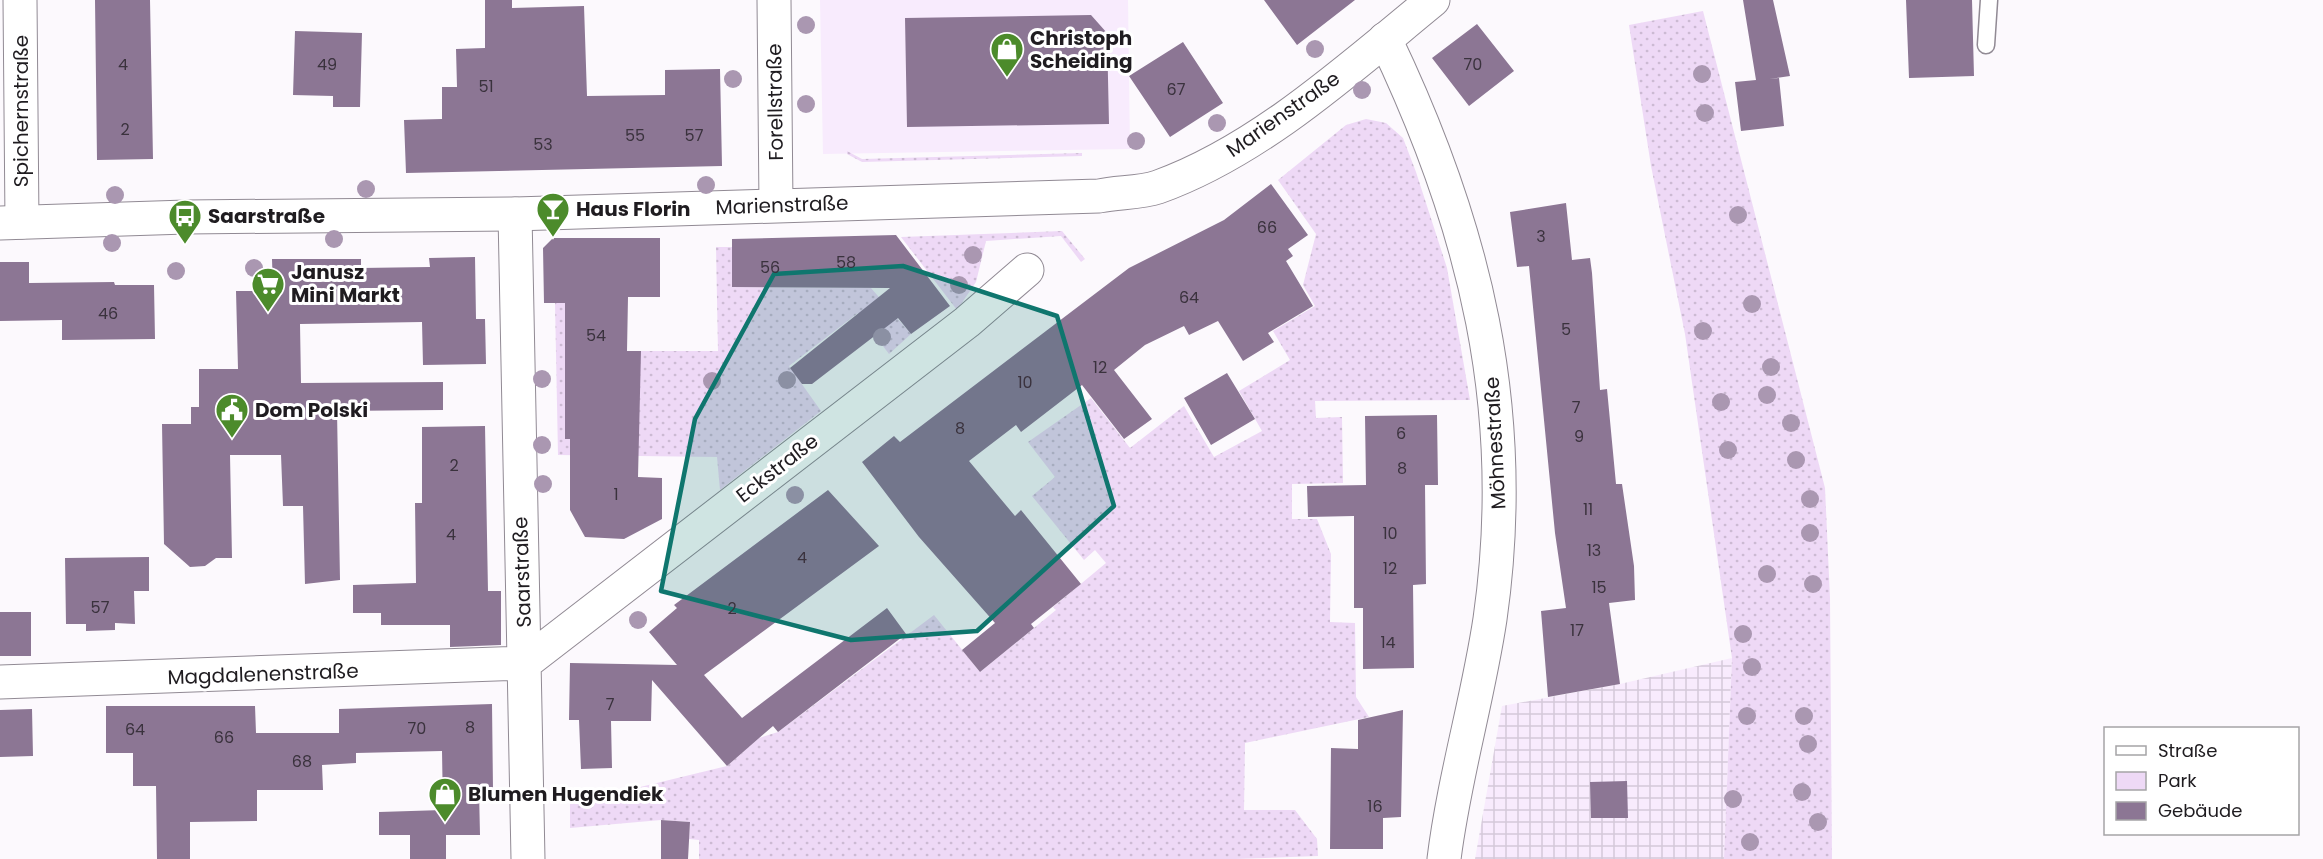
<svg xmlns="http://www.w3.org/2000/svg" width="2323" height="859" font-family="Poppins,sans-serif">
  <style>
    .built { fill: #f8ebfd }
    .industrial { fill: url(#industrial-grid) }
    .green { fill: url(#green-dots) }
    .building { fill: #8c7694 }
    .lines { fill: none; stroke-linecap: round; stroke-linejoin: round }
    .service-casing { stroke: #918a94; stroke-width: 19 }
    .minor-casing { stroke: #918a94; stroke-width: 35 }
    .tertiary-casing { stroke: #918a94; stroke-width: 35 }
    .service { stroke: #fff; stroke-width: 16 }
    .minor { stroke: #fff; stroke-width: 33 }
    .tertiary { stroke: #fff; stroke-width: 33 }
    .tree { fill: #aa97b1 }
    .marked { fill: #0f766e; fill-opacity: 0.2; stroke: #0f766e; stroke-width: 4.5; stroke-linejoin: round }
    .labels { text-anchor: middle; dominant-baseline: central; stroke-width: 6; stroke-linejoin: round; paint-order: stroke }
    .number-label { font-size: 16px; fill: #3a323d }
    .poi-label { font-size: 20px; font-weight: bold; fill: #1f1c20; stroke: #fff; text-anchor: start }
    .street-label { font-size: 20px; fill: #1f1c20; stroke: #fff }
  </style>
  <defs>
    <pattern id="industrial-grid" width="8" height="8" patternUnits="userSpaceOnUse" patternTransform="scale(1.5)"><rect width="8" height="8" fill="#f8ebfd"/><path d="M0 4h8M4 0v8" fill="none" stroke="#d4c9d9"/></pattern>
    <pattern id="green-dots" width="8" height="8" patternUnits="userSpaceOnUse" patternTransform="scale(1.5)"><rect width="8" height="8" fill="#eed9f6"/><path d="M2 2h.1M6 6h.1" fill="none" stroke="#ccbad3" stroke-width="1.8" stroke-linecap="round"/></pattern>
  </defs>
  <rect width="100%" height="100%" fill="#fcf9fd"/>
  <path class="built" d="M820,0h308l2,149 -307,5z"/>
  <path class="industrial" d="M1732,658l-8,201h-249l27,-153 118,-22z"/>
  <path class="green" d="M1703,11l122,477 5,110 2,261h-108l8,-201 -47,-324 -34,-168 -22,-141z
    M1366,119l20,4 17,15 13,34 31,96 23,132 -155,1 1,17 26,-1 1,66 -51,1v35h25l14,35 -1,68 25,1 1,74 13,20 -124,26 -1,67h51l22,29 1,17 -82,3h-537v-19l-10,-1 1,-17 -29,-2 -91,8v-24l157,-38 32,-28 19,-6 156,-117 46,57 76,-62 -3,-3 53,-44 -11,-13 -11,10 -52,-64 23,-19 -27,-35 63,-44 39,50 54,-42 30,51 48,-26 -23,-40 51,-31 -17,-29 42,-25 -12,-21 13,-51 -38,-54 68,-55z
    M847,151l15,8 220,-6v3l-220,6 -15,-8z
    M1062,231l23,28 -4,3 -20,-26 -75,5 -10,41 -19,28 -56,-73z
    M716,247h16v40l139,1 40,46 -22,20 -31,-41 -69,53 32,45 -101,79 -3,-33 -159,-2 -3,-152h10v136l76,-88h77z"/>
  <path class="building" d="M95,0h55l3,159 -56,1z
    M485,0h27v8l72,-2 3,90 78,-1v-25l55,-1 2,97 -316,7 -2,-53 38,-1v-32h15l-1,-38 29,-1z
    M1264,0h91l-58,45z
    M1743,0h30l17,76 -21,3 10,-1 5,48 -43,5 -6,-49 21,-2z
    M1906,0h66l2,76 -65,2z
    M1091,15l16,18 2,91 -202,3 -2,-109z
    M1477,24l37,47 -45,35 -37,-48z
    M295,31l67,2 -2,74h-27v-11l-40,-1z
    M1183,42l40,61 -53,34 -41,-61z
    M1271,184l37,51 -20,14 5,7 -7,5 27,45 -45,27 6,9 -31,19 -25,-40 -29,14 -5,-9 -39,19 -31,25 38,49 -28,20 -42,-54 -61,47 -5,-7 -47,36 46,55 6,-6 60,74 -50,40 3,4 -54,44 -18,-22 33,-27 -76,-86 -57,-75 32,-26 6,6 229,-174 95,-48z
    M1566,203l6,57 18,-2 2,15 8,117 7,-1 9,95h6l12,82 1,34 -26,3 11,81 -72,13 -7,-86 25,-3 -11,-75 -26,-267 -12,1 -7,-55z
    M896,235l54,71 -39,28 -13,-16 -86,66h-10l-12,-16 100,-80 -158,-1v-48z
    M553,238h107v59h-32l-1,54h14l-3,126 24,1v41l-38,20 -39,-2 -15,-27v-71h-5v-136h-21l-1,-55z
    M475,257l1,62h9l1,45 -63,1 -1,-43 -122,2 1,59 142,-1v28l-106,1 3,169 -35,4 -2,-78h-20l-2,-51h-51l2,103h-16l-11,8 -15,1 -26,-23 -2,-120h29v-17h8v-38h39l-2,-78h37l-1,-32h89v9l69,-1 -1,-9z
    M0,262h29v21l85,-1 1,3h39l1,54 -93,1v-20l-62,1z
    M1227,373l28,46 -44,26 -27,-47z
    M1437,415l1,70h-13l1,99 -13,1 1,83 -51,1v-61h-9v-92l-46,1 -1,-31 59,-1 -1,-69z
    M485,426l3,165h13v54l-51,2v-22h-69v-12h-28v-28l63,-2 -1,-80h7v-76z
    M828,490l51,56 -175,129 38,43 145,-110 19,26 -128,98 -5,-6 -46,40 -75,-86 -1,41h-40l1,47 -31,1 -2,-49h-10l1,-57 107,2 -28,-33 28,-24 -3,-3z
    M149,557v34h-15l1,33 -20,-1v7l-29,1v-7h-20l-1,-66z
    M0,612h31v44h-31z
    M492,704l1,86h-14l1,45h-34v24h-36v-24h-31v-23l64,-2 -1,-59 -86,2v10l-34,2 1,25h-66v31l-67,1v37h-33l-1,-73h-23v-33h-27v-47h149l1,27h83v-24z
    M32,709l1,47 -33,1v-47z
    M1403,710l-2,107 -18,1v31h-53l1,-101 27,1v-29z
    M1627,781l1,37h-37l-1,-36z
    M661,820l29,2 -2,37h-27z"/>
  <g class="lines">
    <g class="service-casing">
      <path id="service" d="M1986,45l3,-45"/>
    </g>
    <g class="minor-casing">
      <path id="minor" d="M20,0l2,222
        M774,0l2,205
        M1385,39c90,188 135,371 105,580 -12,80 -36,159 -46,240
        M515,214l13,645
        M0,682l525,-19 442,-341 60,-52"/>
    </g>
    <g class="tertiary-casing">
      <path id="tertiary" d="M0,223l186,-6 329,-3 584,-18c19,-4 41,-3 59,-9 101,-36 193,-120 275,-187"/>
    </g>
    <use href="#service" class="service"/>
    <use href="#minor" class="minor"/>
    <use href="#tertiary" class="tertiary"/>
  </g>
  <g class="tree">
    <circle cx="806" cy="25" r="9"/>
    <circle cx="1315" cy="49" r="9"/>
    <circle cx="1702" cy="74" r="9"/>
    <circle cx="733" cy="79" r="9"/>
    <circle cx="1362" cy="90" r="9"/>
    <circle cx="806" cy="104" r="9"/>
    <circle cx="1705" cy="113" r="9"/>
    <circle cx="1217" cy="123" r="9"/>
    <circle cx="1136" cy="141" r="9"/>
    <circle cx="706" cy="185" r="9"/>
    <circle cx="366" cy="189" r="9"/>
    <circle cx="115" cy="195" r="9"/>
    <circle cx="1738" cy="215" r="9"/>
    <circle cx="334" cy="239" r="9"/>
    <circle cx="112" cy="243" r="9"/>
    <circle cx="973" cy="255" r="9"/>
    <circle cx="254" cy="268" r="9"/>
    <circle cx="176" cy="271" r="9"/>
    <circle cx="959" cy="285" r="9"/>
    <circle cx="1752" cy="304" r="9"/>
    <circle cx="1703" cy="331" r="9"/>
    <circle cx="882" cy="337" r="9"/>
    <circle cx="1771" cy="367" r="9"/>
    <circle cx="542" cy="379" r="9"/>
    <circle cx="787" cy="380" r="9"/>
    <circle cx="712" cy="381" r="9"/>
    <circle cx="1767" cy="395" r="9"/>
    <circle cx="1721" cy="402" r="9"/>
    <circle cx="1791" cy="423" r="9"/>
    <circle cx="542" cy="445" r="9"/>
    <circle cx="1728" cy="450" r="9"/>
    <circle cx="1796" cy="460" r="9"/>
    <circle cx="543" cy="484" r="9"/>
    <circle cx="795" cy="495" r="9"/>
    <circle cx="1810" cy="499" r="9"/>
    <circle cx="1810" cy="533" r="9"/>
    <circle cx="1767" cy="574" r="9"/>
    <circle cx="1813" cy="584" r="9"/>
    <circle cx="638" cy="620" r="9"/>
    <circle cx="1743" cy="634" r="9"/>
    <circle cx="1752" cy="667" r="9"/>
    <circle cx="1747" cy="716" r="9"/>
    <circle cx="1804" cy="716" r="9"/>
    <circle cx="1808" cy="744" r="9"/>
    <circle cx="1802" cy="792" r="9"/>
    <circle cx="1733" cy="799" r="9"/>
    <circle cx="1818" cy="822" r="9"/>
    <circle cx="1750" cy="842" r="9"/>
  </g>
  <path class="marked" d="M903,266l154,50 57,190 -137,125 -126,9 -190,-49 34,-172 79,-145z"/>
  <defs>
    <g id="shop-pin" transform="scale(1.725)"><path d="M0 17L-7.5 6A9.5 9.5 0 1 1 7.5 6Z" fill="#4c8b2b" stroke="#fff"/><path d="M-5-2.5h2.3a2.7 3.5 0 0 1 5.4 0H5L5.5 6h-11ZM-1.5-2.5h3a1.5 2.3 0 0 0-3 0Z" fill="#fff"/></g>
    <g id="bar-pin" transform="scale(1.725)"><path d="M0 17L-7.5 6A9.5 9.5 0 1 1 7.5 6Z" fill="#4c8b2b" stroke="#fff"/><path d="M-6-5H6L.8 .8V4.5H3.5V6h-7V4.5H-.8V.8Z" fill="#fff"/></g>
    <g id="bus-pin" transform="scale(1.725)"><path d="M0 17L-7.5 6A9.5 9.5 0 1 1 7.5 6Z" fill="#4c8b2b" stroke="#fff"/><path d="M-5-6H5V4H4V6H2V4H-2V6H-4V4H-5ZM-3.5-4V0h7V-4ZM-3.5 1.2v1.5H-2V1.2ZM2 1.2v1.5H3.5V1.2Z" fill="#fff"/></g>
    <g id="supermarket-pin" transform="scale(1.725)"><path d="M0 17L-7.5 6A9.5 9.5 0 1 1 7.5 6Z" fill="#4c8b2b" stroke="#fff"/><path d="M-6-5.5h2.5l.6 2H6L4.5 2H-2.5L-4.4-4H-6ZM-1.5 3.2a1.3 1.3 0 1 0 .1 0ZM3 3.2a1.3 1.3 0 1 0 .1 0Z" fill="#fff"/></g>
    <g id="civic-pin" transform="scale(1.725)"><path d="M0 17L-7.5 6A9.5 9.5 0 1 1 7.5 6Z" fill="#4c8b2b" stroke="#fff"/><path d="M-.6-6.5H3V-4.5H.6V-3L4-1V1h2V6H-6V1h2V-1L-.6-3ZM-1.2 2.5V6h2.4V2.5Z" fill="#fff"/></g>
  </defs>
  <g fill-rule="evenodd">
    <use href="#shop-pin" x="1007" y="49"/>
    <use href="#bar-pin" x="553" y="209"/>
    <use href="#bus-pin" x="185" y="216"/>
    <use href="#supermarket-pin" x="268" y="284"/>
    <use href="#civic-pin" x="232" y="410"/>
    <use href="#shop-pin" x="445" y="794"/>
  </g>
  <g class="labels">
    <g class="number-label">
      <text x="123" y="64">4</text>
      <text x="327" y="64">49</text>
      <text x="1473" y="64">70</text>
      <text x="486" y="86">51</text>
      <text x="1176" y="89">67</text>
      <text x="125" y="129">2</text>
      <text x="635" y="135">55</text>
      <text x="694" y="135">57</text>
      <text x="543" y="144">53</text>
      <text x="1267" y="227">66</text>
      <text x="1541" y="236">3</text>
      <text x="846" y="262">58</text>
      <text x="770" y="267">56</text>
      <text x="1189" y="297">64</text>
      <text x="108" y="313">46</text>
      <text x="1566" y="329">5</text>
      <text x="596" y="335">54</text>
      <text x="1100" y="367">12</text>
      <text x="1025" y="382">10</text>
      <text x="1576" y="407">7</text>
      <text x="960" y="428">8</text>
      <text x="1401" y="433">6</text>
      <text x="1579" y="436">9</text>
      <text x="454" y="465">2</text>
      <text x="1402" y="468">8</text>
      <text x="616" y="494">1</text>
      <text x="1588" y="509">11</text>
      <text x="1390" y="533">10</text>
      <text x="451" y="534">4</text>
      <text x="1594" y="550">13</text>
      <text x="802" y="557">4</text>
      <text x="1390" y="568">12</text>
      <text x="1599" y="587">15</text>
      <text x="100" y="607">57</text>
      <text x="732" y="608">2</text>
      <text x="1577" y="630">17</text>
      <text x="1388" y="642">14</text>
      <text x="610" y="704">7</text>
      <text x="470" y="727">8</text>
      <text x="417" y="728">70</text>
      <text x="135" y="729">64</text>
      <text x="224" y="737">66</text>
      <text x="302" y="761">68</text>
      <text x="1375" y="806">16</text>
    </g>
    <g class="poi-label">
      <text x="1030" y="38">Christoph<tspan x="1030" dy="23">Scheiding</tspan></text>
      <text x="576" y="209">Haus Florin</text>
      <text x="208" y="216">Saarstraße</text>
      <text x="291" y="272">Janusz<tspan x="291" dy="23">Mini Markt</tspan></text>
      <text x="255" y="410">Dom Polski</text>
      <text x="468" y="794">Blumen Hugendiek</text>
    </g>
    <g class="street-label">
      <text transform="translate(775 102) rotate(-91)">Forellstraße</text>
      <text transform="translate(21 111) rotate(-90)">Spichernstraße</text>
      <text transform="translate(1283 114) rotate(-35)">Marienstraße</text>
      <text transform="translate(782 205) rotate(-2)">Marienstraße</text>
      <text transform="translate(1495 443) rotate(-93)">Möhnestraße</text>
      <text transform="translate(777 468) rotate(-38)">Eckstraße</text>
      <text transform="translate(522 572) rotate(-92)">Saarstraße</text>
      <text transform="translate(263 674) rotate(-2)">Magdalenenstraße</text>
    </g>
  </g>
  <rect x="2104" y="727" width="195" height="108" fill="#ffffff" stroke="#a5a4a6" stroke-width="1.5"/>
  <rect x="2116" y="746" width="30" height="9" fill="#ffffff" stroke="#a5a4a6" stroke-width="1.5"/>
  <text x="2158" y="757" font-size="18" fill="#1f1c20">Straße</text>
  <rect x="2116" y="772" width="30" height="18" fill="#eed9f6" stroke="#a5a4a6" stroke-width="1.5"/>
  <text x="2158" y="787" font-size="18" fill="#1f1c20">Park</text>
  <rect x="2116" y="802" width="30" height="18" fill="#8c7694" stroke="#a5a4a6" stroke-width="1.5"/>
  <text x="2158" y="817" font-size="18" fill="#1f1c20">Gebäude</text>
</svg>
